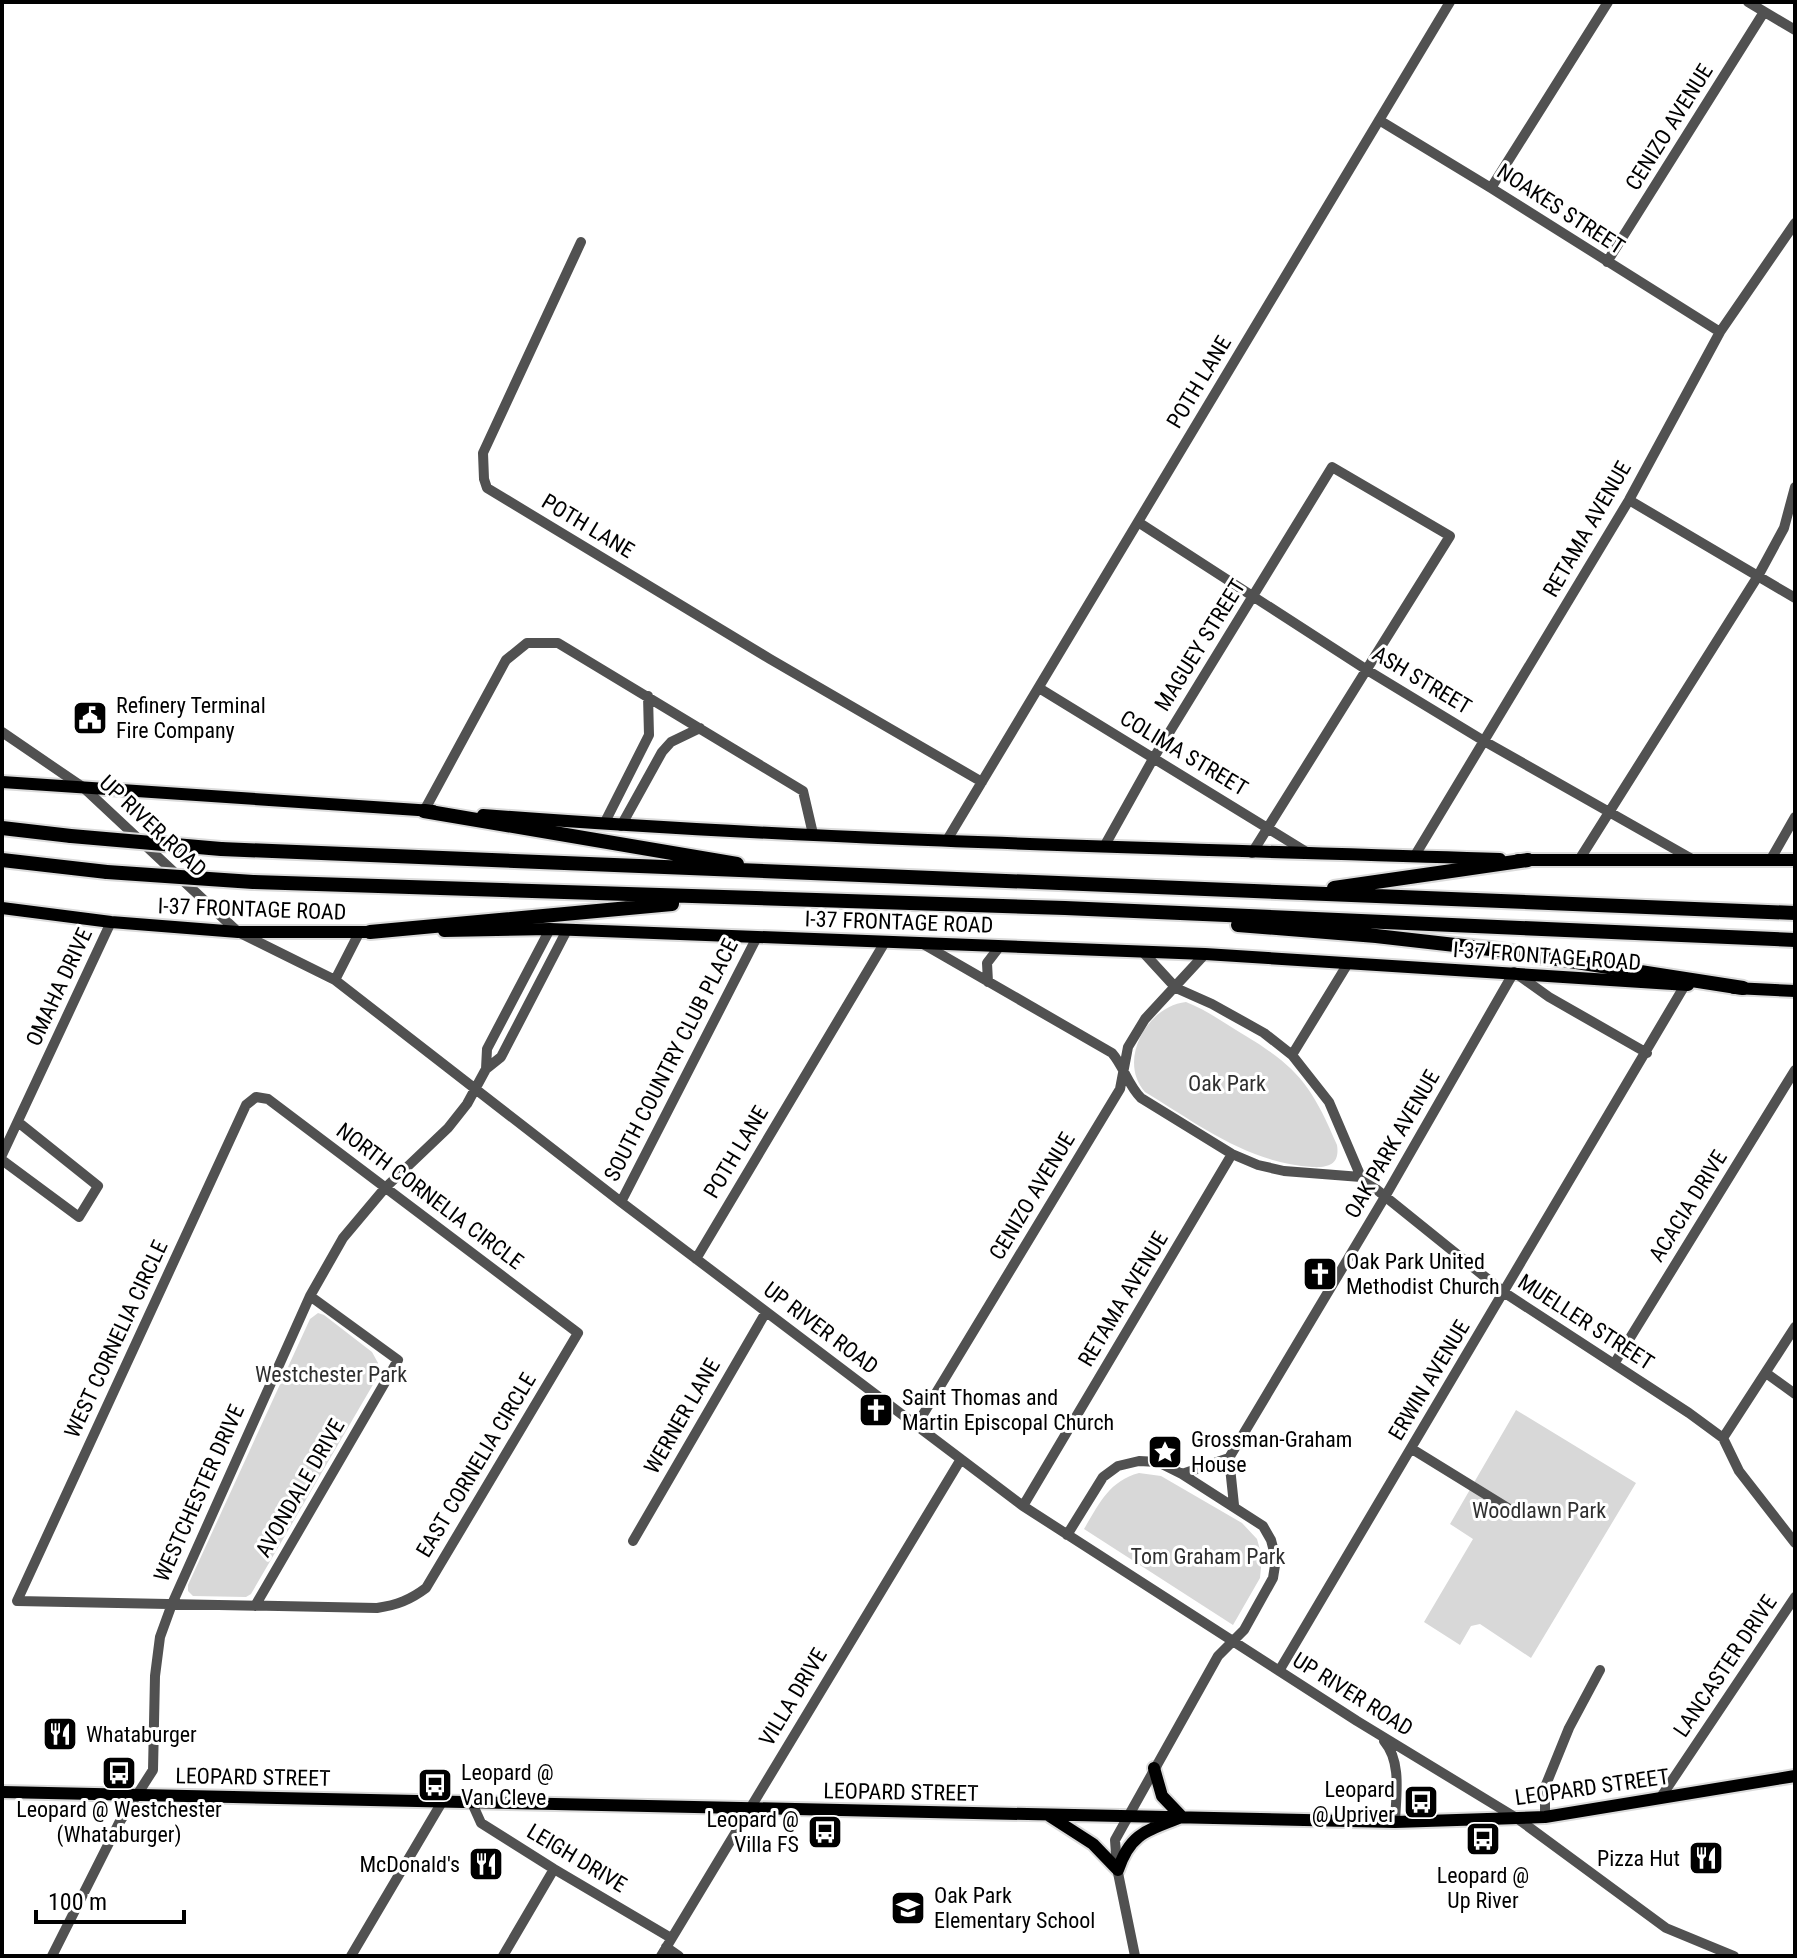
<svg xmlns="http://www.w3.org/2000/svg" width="1797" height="1958" font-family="'Roboto Condensed',sans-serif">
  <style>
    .green { fill: #d8d8d8 }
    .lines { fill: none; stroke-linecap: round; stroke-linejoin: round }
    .major-casing { stroke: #dbdbdb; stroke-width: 16 }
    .highway-casing { stroke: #dbdbdb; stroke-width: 18 }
    .minor { stroke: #515151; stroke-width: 10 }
    .major { stroke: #000; stroke-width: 12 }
    .highway { stroke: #000; stroke-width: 14 }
    .highway-bridge-casing { stroke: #dbdbdb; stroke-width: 18; stroke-linecap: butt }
    .highway-bridge { stroke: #000; stroke-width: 14 }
    .labels { text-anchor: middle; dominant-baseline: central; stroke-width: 6; stroke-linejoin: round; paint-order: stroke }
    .street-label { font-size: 22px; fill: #000; stroke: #fff }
    .poi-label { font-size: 22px; fill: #000; stroke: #fff; text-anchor: start }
    .park-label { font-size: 22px; fill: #2f2f2f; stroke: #fff }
  </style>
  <rect width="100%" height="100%" fill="#fff"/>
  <path class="green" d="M1186,1002c18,7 34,18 50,28 59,35 74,51 101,115 3,19 -8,23 -25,22 -64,-4 -114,-43 -167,-75 -28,-31 2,-86 41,-90z
    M318,1313l6,2 48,37 6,11v13l-127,218 -5,3 -53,-1 -5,-5v-6l122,-266z
    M1516,1410l120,73 -105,175 -51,-34 -9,2 -11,19 -36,-23 49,-83 -23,-15z
    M1139,1473l22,3 81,47 15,16 5,18 -2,21 -27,47 -149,-96c15,-25 25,-48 55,-56z"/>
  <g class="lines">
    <g class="major-casing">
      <path id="major" d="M2,782l431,29
        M483,815c338,26 678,33 1017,44
        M1518,860h277
        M2,908l109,14 127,10h140
        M444,931l106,-2 655,25 483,31
        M1734,988l61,3
        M2,1792l1393,30 150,-5 250,-41
        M1048,1815l45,29 25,26c12,-37 30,-40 64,-53l-20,-21 -8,-28"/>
    </g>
    <g class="highway-casing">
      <path id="highway" d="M424,811l313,53
        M2,828l69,8
        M221,849l1574,64
        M2,860l105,12
        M253,882l812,26 730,32
        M1334,888l194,-28
        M1238,925l138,11 123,14 244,38
        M370,932l302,-28"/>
    </g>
    <path class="minor" d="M1748,2l47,28
      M1379,120l112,68 229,144
      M1491,188l117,-186
      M581,242l-98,211 1,26 3,9 283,171 212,123
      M1607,262l157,-250
      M1629,500l166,98
      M1138,522l229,148 117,71 208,118
      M1039,688l269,165
      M2,732l82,56 154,144 97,48 286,222 402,304 334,215 161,98 148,109 68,28
      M424,811l82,-151 21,-17h31l245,148 10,43
      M604,824l45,-89 -1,-39
      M621,826l41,-74 9,-10 29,-14
      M947,840l503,-838
      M1105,845l48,-86 179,-292 118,69 -198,317
      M1414,857l215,-357 91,-168 75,-109
      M1771,859l24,-42
      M1579,860l179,-284 26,-48 11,-41
      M923,944l189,109c12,14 16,32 29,45l91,56 26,11 26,6 77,6
      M1142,951l34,37 36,16 52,29 28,22 37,47 32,75 144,116 184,120 34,25 16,33 56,72
      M335,980l24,-47
      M988,982l-1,-19 13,-17
      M1292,1055l55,-90
      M486,1069l1,-20 63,-120
      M256,1097l12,2 310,234 -152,255c-16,12 -29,17 -49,20l-360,-7 229,-496z
      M2,1155l109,-233
      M2,1160l77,57 19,-31 -80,-64
      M621,1202l136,-265
      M696,1259l189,-317
      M1614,1364l181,-294
      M1766,1373l29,21
      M916,1426l204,-337 8,-42 17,-28 60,-65
      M1723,1438l72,-111
      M1412,1449l99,61
      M1229,1458l5,47
      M1182,1474l47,-16 157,-263 128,-223 35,25 98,56
      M1023,1506l209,-352
      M1067,1535l36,-58 15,-11 21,-5 19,1 24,12 81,52 8,14 5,19 -3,19 -29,52 -26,26 -103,184 2,28 18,88
      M633,1541l133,-229
      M255,1606l143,-246 -88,-64
      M1279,1671l406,-686
      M1384,1741c18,21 12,54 11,81
      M1661,1797l134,-200
      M472,1803l9,20 73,46 117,69
      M1545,1817v-30l24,-59 31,-58
      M666,1947l13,9
      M52,1956l67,-133 34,-53 2,-94 5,-39 12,-33 138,-308 33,-58 42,-50 63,-60 19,-24 19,-35 15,-12 66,-127
      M351,1956l91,-154
      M503,1956l51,-87
      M661,1956l300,-497"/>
    <use href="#major" class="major"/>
    <use href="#highway" class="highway"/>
    <g class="highway-bridge-casing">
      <path id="highway-bridge" d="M71,836l150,13
        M107,872l146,10"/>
    </g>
    <use href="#highway-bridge" class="highway-bridge"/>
  </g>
  <defs>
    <g id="civic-square" transform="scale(1.8)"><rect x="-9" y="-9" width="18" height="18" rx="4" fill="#000" stroke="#fff"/><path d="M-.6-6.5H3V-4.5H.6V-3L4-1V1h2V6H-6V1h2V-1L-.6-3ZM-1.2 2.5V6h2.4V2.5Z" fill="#fff"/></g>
    <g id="church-square" transform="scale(1.8)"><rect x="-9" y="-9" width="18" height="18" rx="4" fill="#000" stroke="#fff"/><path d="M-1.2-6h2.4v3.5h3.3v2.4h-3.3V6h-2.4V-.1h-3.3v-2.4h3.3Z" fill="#fff"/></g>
    <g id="sight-square" transform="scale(1.8)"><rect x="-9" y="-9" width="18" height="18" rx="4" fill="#000" stroke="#fff"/><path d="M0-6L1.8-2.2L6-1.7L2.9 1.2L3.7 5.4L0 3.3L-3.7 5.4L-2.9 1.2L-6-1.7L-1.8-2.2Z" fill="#fff"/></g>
    <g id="restaurant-square" transform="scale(1.8)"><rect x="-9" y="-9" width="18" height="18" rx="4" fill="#000" stroke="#fff"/><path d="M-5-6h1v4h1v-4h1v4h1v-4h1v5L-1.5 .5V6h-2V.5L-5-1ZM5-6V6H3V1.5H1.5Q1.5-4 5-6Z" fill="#fff"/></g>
    <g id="bus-square" transform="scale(1.8)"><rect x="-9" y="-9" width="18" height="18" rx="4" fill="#000" stroke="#fff"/><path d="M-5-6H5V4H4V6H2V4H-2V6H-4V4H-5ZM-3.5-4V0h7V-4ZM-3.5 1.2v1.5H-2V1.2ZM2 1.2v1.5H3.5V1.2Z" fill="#fff"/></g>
    <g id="school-square" transform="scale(1.8)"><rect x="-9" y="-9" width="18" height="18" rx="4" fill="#000" stroke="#fff"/><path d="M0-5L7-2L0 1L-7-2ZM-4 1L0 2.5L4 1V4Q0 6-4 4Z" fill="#fff"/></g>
  </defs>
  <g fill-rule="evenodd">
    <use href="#civic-square" x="90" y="718"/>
    <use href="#church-square" x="1320" y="1274"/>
    <use href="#church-square" x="876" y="1410"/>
    <use href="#sight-square" x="1165" y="1452"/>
    <use href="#restaurant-square" x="60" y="1734"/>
    <use href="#bus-square" x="119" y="1773"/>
    <use href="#bus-square" x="435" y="1785"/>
    <use href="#bus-square" x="1421" y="1802"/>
    <use href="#bus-square" x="825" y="1832"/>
    <use href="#bus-square" x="1483" y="1839"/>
    <use href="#restaurant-square" x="1706" y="1858"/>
    <use href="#restaurant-square" x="486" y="1864"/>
    <use href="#school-square" x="908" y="1908"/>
  </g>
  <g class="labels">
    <g class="street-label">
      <text transform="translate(1669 127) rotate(-58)">CENIZO AVENUE</text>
      <text transform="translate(1561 209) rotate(33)">NOAKES STREET</text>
      <text transform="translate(1199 382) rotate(-59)">POTH LANE</text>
      <text transform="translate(588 526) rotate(31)">POTH LANE</text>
      <text transform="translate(1587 529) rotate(-60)">RETAMA AVENUE</text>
      <text transform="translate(1200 645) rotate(-58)">MAGUEY STREET</text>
      <text transform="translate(1422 680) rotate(31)">ASH STREET</text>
      <text transform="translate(1184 753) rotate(31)">COLIMA STREET</text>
      <text transform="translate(153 826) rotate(43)">UP RIVER ROAD</text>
      <text transform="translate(252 909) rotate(2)">I-37 FRONTAGE ROAD</text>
      <text transform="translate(899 922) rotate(2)">I-37 FRONTAGE ROAD</text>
      <text transform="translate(1547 956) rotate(4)">I-37 FRONTAGE ROAD</text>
      <text transform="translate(59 987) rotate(-65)">OMAHA DRIVE</text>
      <text transform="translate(671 1060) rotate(-63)">SOUTH COUNTRY CLUB PLACE</text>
      <text transform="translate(1392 1144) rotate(-60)">OAK PARK AVENUE</text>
      <text transform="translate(736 1152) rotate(-59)">POTH LANE</text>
      <text transform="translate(430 1196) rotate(37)">NORTH CORNELIA CIRCLE</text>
      <text transform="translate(1032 1196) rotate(-59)">CENIZO AVENUE</text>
      <text transform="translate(1688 1206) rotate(-58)">ACACIA DRIVE</text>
      <text transform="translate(1123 1299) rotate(-59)">RETAMA AVENUE</text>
      <text transform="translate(1586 1322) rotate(33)">MUELLER STREET</text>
      <text transform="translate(821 1328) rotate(37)">UP RIVER ROAD</text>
      <text transform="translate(116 1339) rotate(-65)">WEST CORNELIA CIRCLE</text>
      <text transform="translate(1429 1380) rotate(-59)">ERWIN AVENUE</text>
      <text transform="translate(682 1416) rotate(-60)">WERNER LANE</text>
      <text transform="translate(476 1465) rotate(-59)">EAST CORNELIA CIRCLE</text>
      <text transform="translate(300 1488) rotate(-60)">AVONDALE DRIVE</text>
      <text transform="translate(199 1493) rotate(-66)">WESTCHESTER DRIVE</text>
      <text transform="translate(1725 1666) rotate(-56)">LANCASTER DRIVE</text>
      <text transform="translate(1353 1694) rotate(32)">UP RIVER ROAD</text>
      <text transform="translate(793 1697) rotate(-59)">VILLA DRIVE</text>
      <text transform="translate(253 1777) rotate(1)">LEOPARD STREET</text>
      <text transform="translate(1592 1787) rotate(-8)">LEOPARD STREET</text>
      <text transform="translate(901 1792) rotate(1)">LEOPARD STREET</text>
      <text transform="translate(577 1858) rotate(31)">LEIGH DRIVE</text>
    </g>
    <g class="poi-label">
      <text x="116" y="705">Refinery Terminal<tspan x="116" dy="25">Fire Company</tspan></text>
      <text x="1346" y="1261">Oak Park United<tspan x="1346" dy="25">Methodist Church</tspan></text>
      <text x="902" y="1397">Saint Thomas and<tspan x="902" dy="25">Martin Episcopal Church</tspan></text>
      <text x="1191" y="1439">Grossman-Graham<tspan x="1191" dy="25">House</tspan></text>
      <text x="86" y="1734">Whataburger</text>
      <text x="461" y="1772">Leopard @<tspan x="461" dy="25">Van Cleve</tspan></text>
      <text x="1395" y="1789" text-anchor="end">Leopard<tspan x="1395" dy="25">@ Upriver</tspan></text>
      <text x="119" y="1809" text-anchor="middle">Leopard @ Westchester<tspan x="119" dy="25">(Whataburger)</tspan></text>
      <text x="799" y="1819" text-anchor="end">Leopard @<tspan x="799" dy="25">Villa FS</tspan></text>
      <text x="1680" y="1858" text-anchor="end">Pizza Hut</text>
      <text x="460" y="1864" text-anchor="end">McDonald's</text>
      <text x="1483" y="1875" text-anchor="middle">Leopard @<tspan x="1483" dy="25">Up River</tspan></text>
      <text x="934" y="1895">Oak Park<tspan x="934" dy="25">Elementary School</tspan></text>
    </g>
    <g class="park-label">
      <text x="1227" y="1083">Oak Park</text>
      <text x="331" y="1374">Westchester Park</text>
      <text x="1539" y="1510">Woodlawn Park</text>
      <text x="1208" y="1556">Tom Graham Park</text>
    </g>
  </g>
  <rect width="1797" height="1958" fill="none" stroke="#000000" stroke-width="8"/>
  <path d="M36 1910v12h148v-12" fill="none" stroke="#000000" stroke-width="4"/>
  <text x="48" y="1910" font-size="24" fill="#000000" stroke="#ffffff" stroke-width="6" paint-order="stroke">100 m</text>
</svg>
